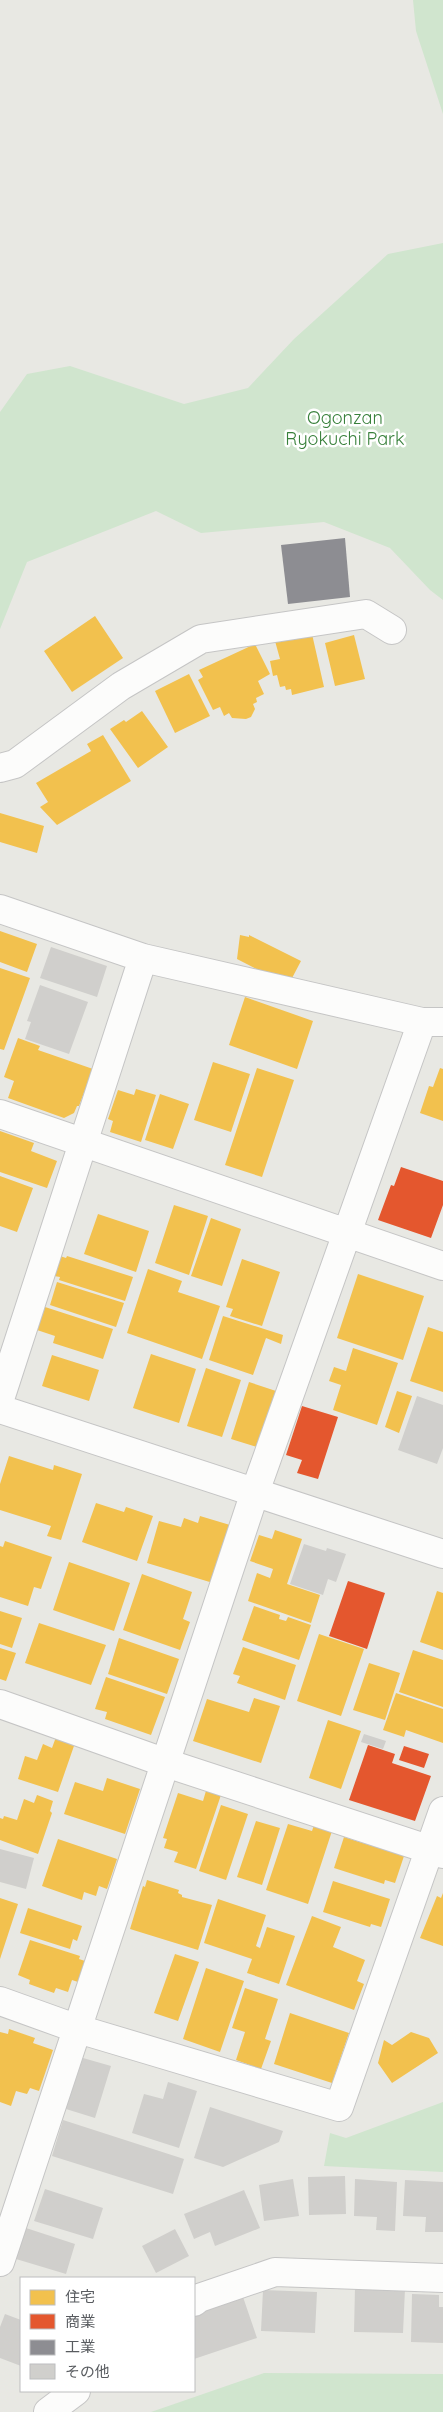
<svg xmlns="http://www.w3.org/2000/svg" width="443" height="2412" font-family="Quicksand,'Noto Sans JP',sans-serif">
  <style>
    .green { fill: #d0e5ce }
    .homes { fill: #f2c14e }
    .shops { fill: #e4572e }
    .industry { fill: #8d8d92 }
    .building { fill: #d0cfcc }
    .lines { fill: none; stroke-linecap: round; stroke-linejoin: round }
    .minor-casing { stroke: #c5c5c5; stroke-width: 30 }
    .minor { stroke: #fcfcfb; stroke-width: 28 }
    .labels { text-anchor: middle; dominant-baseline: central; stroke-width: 5; stroke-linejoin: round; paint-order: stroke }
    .park-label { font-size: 18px; fill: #38803b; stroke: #fff }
  </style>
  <rect width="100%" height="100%" fill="#e8e8e3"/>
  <path class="green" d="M413,0h30v114l-27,-83z
    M443,243v357l-13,-10 -40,-42 -66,-26 -123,11 -45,-22 -129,51 -27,67v-217l27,-38 43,-8 114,38 64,-16 46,-49 94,-85z
    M443,2102v70l-119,-6 6,-33 16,5z
    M264,2373l179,1v38h-292z"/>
  <path class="homes" d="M95,616l28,42 -51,34 -28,-41z
    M312,634l12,53 -32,8 -1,-6 -5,1 -1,-4 -5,1 -3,-12 -4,1 -3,-15 10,-2 -5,-18z
    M354,635l11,44 -30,7 -10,-43z
    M255,644l15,30 -12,7 6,13 -8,4 1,4 -4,2 2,5 -4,8 -5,2 -14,-1 -3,-5 -5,3 -4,-9 -7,3 -15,-30 5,-3 -4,-7z
    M189,674l21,42 -35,17 -20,-42z
    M142,711l26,36 -30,21 -28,-39 14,-9 2,2z
    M103,735l28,46 -74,44 -17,-18 8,-5 -12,-19 55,-32 -4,-7z
    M0,813l44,13 -7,27 -37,-11z
    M0,931l37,13 -10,28 -27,-10z
    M240,935l9,2v-2l52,26 -10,19 -11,-5 -2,5 -41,-21z
    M0,968l30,10 -26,72 -4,-1z
    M245,997l68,24 -16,48 -68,-24z
    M18,1038l22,8 -2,4 55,19 -14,37h-2l-3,7 -10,5 -56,-20 6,-17 -10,-4z
    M213,1062l37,12 -19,58 -37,-12z
    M257,1068l37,12 -32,97 -37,-12z
    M440,1068l3,1v52l-23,-8 9,-27 4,1z
    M136,1089l20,6 -15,47 -31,-10 3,-11 -5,-2 10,-29 16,5z
    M160,1094l29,10 -16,45 -28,-9z
    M0,1131l34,12 -3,8 26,10 -10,27 -47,-16z
    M0,1176l33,12 -16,44 -17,-6z
    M174,1205l34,11 -19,59 -34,-12z
    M98,1214l51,17 -13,41 -52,-18z
    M211,1218l30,11 -19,57 -31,-10z
    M60,1256l6,2 1,-2 66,21 -8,24 -66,-21 1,-3 -6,-1z
    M242,1259l38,13 -18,54 -32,-10 3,-7 -7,-2z
    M148,1269l34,12 -4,11 42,14 -18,53 -75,-26z
    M358,1274l66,22 -21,64 -66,-22z
    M57,1282l67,21 -8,24 -66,-22z
    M45,1307l68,22 -10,30 -50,-16 2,-7 -18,-6z
    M223,1316l60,19 -2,9 -15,-6 -13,37 -44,-15z
    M428,1327l15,5v60l-33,-11z
    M353,1348l45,15 -21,62 -44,-15 8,-25 -12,-4 5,-14 12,4z
    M151,1354l45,15 -17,54 -46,-15z
    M52,1355l47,15 -10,31 -47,-15z
    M206,1368l35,12 -19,57 -35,-11z
    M249,1382l27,9 -19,56 -26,-8z
    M397,1391l15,5 -13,37 -14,-6z
    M9,1456l44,14 1,-5 28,9 -21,66 -14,-4 4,-10 -51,-16v-26z
    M96,1503l28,9 2,-5 27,9 -16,45 -55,-19z
    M200,1516l30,9 -17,58 -66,-20 12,-42 22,6 3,-9 14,5z
    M275,1530l27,9 -15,45 33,11 -9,28 -63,-22 9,-28 13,5 3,-9 -23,-8 9,-26 13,4z
    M5,1541l47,16 -11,32 -7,-2 -6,19 -28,-9v-51l3,1z
    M69,1562l61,21 -16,48 -61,-21z
    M142,1574l50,18 -9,27 7,3 -10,28 -57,-20z
    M437,1591l6,2v57l-23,-8z
    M254,1606l26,9 -1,4 7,2 2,-4 23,8 -12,35 -57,-20z
    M0,1611l22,7 -10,30 -12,-4z
    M39,1623l67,22 -15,40 -66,-22z
    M319,1634l45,15 -23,67 -44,-15z
    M119,1638l60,21 -12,35 -59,-20z
    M243,1647l53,18 -11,35 -48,-17 3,-7 -7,-2z
    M0,1648l16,5 -10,28 -6,-2z
    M413,1650l30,10v47l-44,-15z
    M369,1663l31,10 -15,47 -32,-10z
    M106,1677l59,20 -14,38 -46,-16 2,-7 -12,-3z
    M396,1693l47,16v34l-37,-13 -2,7 -21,-7z
    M254,1698l26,8 -19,57 -68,-22 14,-42 42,13z
    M328,1720l33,11 -20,58 -32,-11z
    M56,1737l19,6 -17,49 -40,-13 7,-23 12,4 6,-16 9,4z
    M107,1778l33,11 -15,45 -61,-20 11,-32 28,9z
    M208,1784l15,5 -27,80 -22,-7 4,-10 -14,-4 3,-9 -4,-1 15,-45 25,8z
    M37,1795l16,6 -3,10 2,2 -14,41 -38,-14v-22l3,1 1,-3 13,4 7,-21 10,4z
    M221,1805l27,9 -22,66 -27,-9z
    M256,1821l24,7 -18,57 -25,-8z
    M288,1824l24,7 2,-6 18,6 -24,73 -42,-14z
    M344,1837l60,19 -9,27 -10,-3 -1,4 -50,-16z
    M58,1839l59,20 -10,30 -8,-3 -3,10 -12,-4 -2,8 -40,-14z
    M147,1880l32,10 -1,3 4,2v2l30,8 -14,45 -68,-21 13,-43 2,1z
    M333,1881l57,18 -9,28 -10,-3 -1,3 -47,-15z
    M443,1893v53l-23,-8 17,-42 4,2z
    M0,1898l18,6 -18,55z
    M218,1899l48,16 -10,31 4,2 7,-21 28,9 -16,48 -32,-11 5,-14 -48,-16z
    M28,1908l54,18 -5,15 -4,-2 -3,10 -50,-16z
    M312,1916l29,11 -8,20 32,13 -8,21 7,3 -10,26 -68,-25z
    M30,1940l50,16 -1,3 6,2 -7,21 -6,-2 -4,12 -12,-4 -2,5 -25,-9 1,-4 -12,-5z
    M175,1954l24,8 -21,59 -24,-8z
    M206,1968l38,13 -24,71 -37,-13z
    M245,1988l33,11 -13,40 6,2 -10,28 -25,-9 9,-28 -13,-4z
    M290,2013l59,20 -17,50 -58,-19z
    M9,2029l26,9 -2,5 20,7 -14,41 -9,-3 -3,6 -11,-3 -5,15 -11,-4v-70l8,2z
    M411,2032l18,6 9,15 -46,30 -14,-20 6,-23 8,5z"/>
  <path class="shops" d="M401,1167l42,14v24l-12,33 -53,-18 13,-35 3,1z
    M302,1406l36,11 -20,62 -21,-6 5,-13 -16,-5z
    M348,1581l37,12 -18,56 -38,-13z
    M368,1745l27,9 -3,9 39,13 -16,45 -66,-21z
    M404,1746l25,8 -5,14 -25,-8z"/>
  <path class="industry" d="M345,538l5,59 -62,7 -7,-59z"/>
  <path class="building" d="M51,947l56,19 -10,31 -57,-19z
    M40,985l48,17 -19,52 -44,-15 6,-17 -4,-1z
    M417,1396l26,9v43l-6,16 -39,-14z
    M304,1544l22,7 1,-3 19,6 -10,28 -8,-3 -5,16 -33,-11z
    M364,1734l22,7 -3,8 -22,-7z
    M0,1849l34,9 -8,31 -26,-7z
    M83,2058l28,8 -16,52 -29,-9z
    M168,2082l29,9 -18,57 -47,-15 12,-39 19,5z
    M210,2107l73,24 -4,11 -56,25 -29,-9z
    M63,2120l121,39 -11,35 -121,-38z
    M345,2176l1,38 -37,1 -1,-38z
    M293,2179l6,37 -35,5 -5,-36z
    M355,2179l42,3 -2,49 -19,-1 1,-13 -23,-1z
    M405,2180l38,2v50h-18l1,-15 -23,-1z
    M45,2189l58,19 -10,31 -59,-18z
    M244,2190l16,38 -45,18 -5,-14 -16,7 -10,-25z
    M26,2228l49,16 -9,30 -50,-15z
    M175,2229l14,27 -33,17 -14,-27z
    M355,2287l50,2 -2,44 -49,-1z
    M263,2290l54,2 -2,41 -54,-2z
    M412,2294l27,1v12h4v36l-32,-1z
    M243,2297l14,41 -63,21v-45z
    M5,2314l16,6v46l-21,-8v-31z"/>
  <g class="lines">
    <g class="minor-casing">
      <path id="minor" d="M0,768l15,-4 106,-78 80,-47 165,-25 26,16
        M0,909l143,49 279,64h21
        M0,1114l443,152
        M0,1399l143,-441
        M0,1409l443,145
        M0,1704l166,59 277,91
        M0,2001l78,28 261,78 104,-296
        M0,2262l255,-770 167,-470
        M194,2302l5,-4 76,-26 168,6
        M48,2412l28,-21"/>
    </g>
    <use href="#minor" class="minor"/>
  </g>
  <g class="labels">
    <g class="park-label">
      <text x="345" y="417">Ogonzan<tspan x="345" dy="21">Ryokuchi Park</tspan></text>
    </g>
  </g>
  <rect x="20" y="2277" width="175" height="115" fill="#ffffff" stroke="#bdbebf"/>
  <rect x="30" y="2290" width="25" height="15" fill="#f2c14e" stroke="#bdbebf"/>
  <text x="65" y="2302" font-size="15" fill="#595c60">住宅</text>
  <rect x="30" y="2314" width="25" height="15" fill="#e4572e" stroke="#bdbebf"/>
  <text x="65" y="2327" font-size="15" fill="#595c60">商業</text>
  <rect x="30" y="2340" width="25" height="15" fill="#8d8d92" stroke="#bdbebf"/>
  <text x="65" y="2352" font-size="15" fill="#595c60">工業</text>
  <rect x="30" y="2364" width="25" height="15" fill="#d0cfcc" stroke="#bdbebf"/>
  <text x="65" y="2377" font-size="15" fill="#595c60">その他</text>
</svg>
